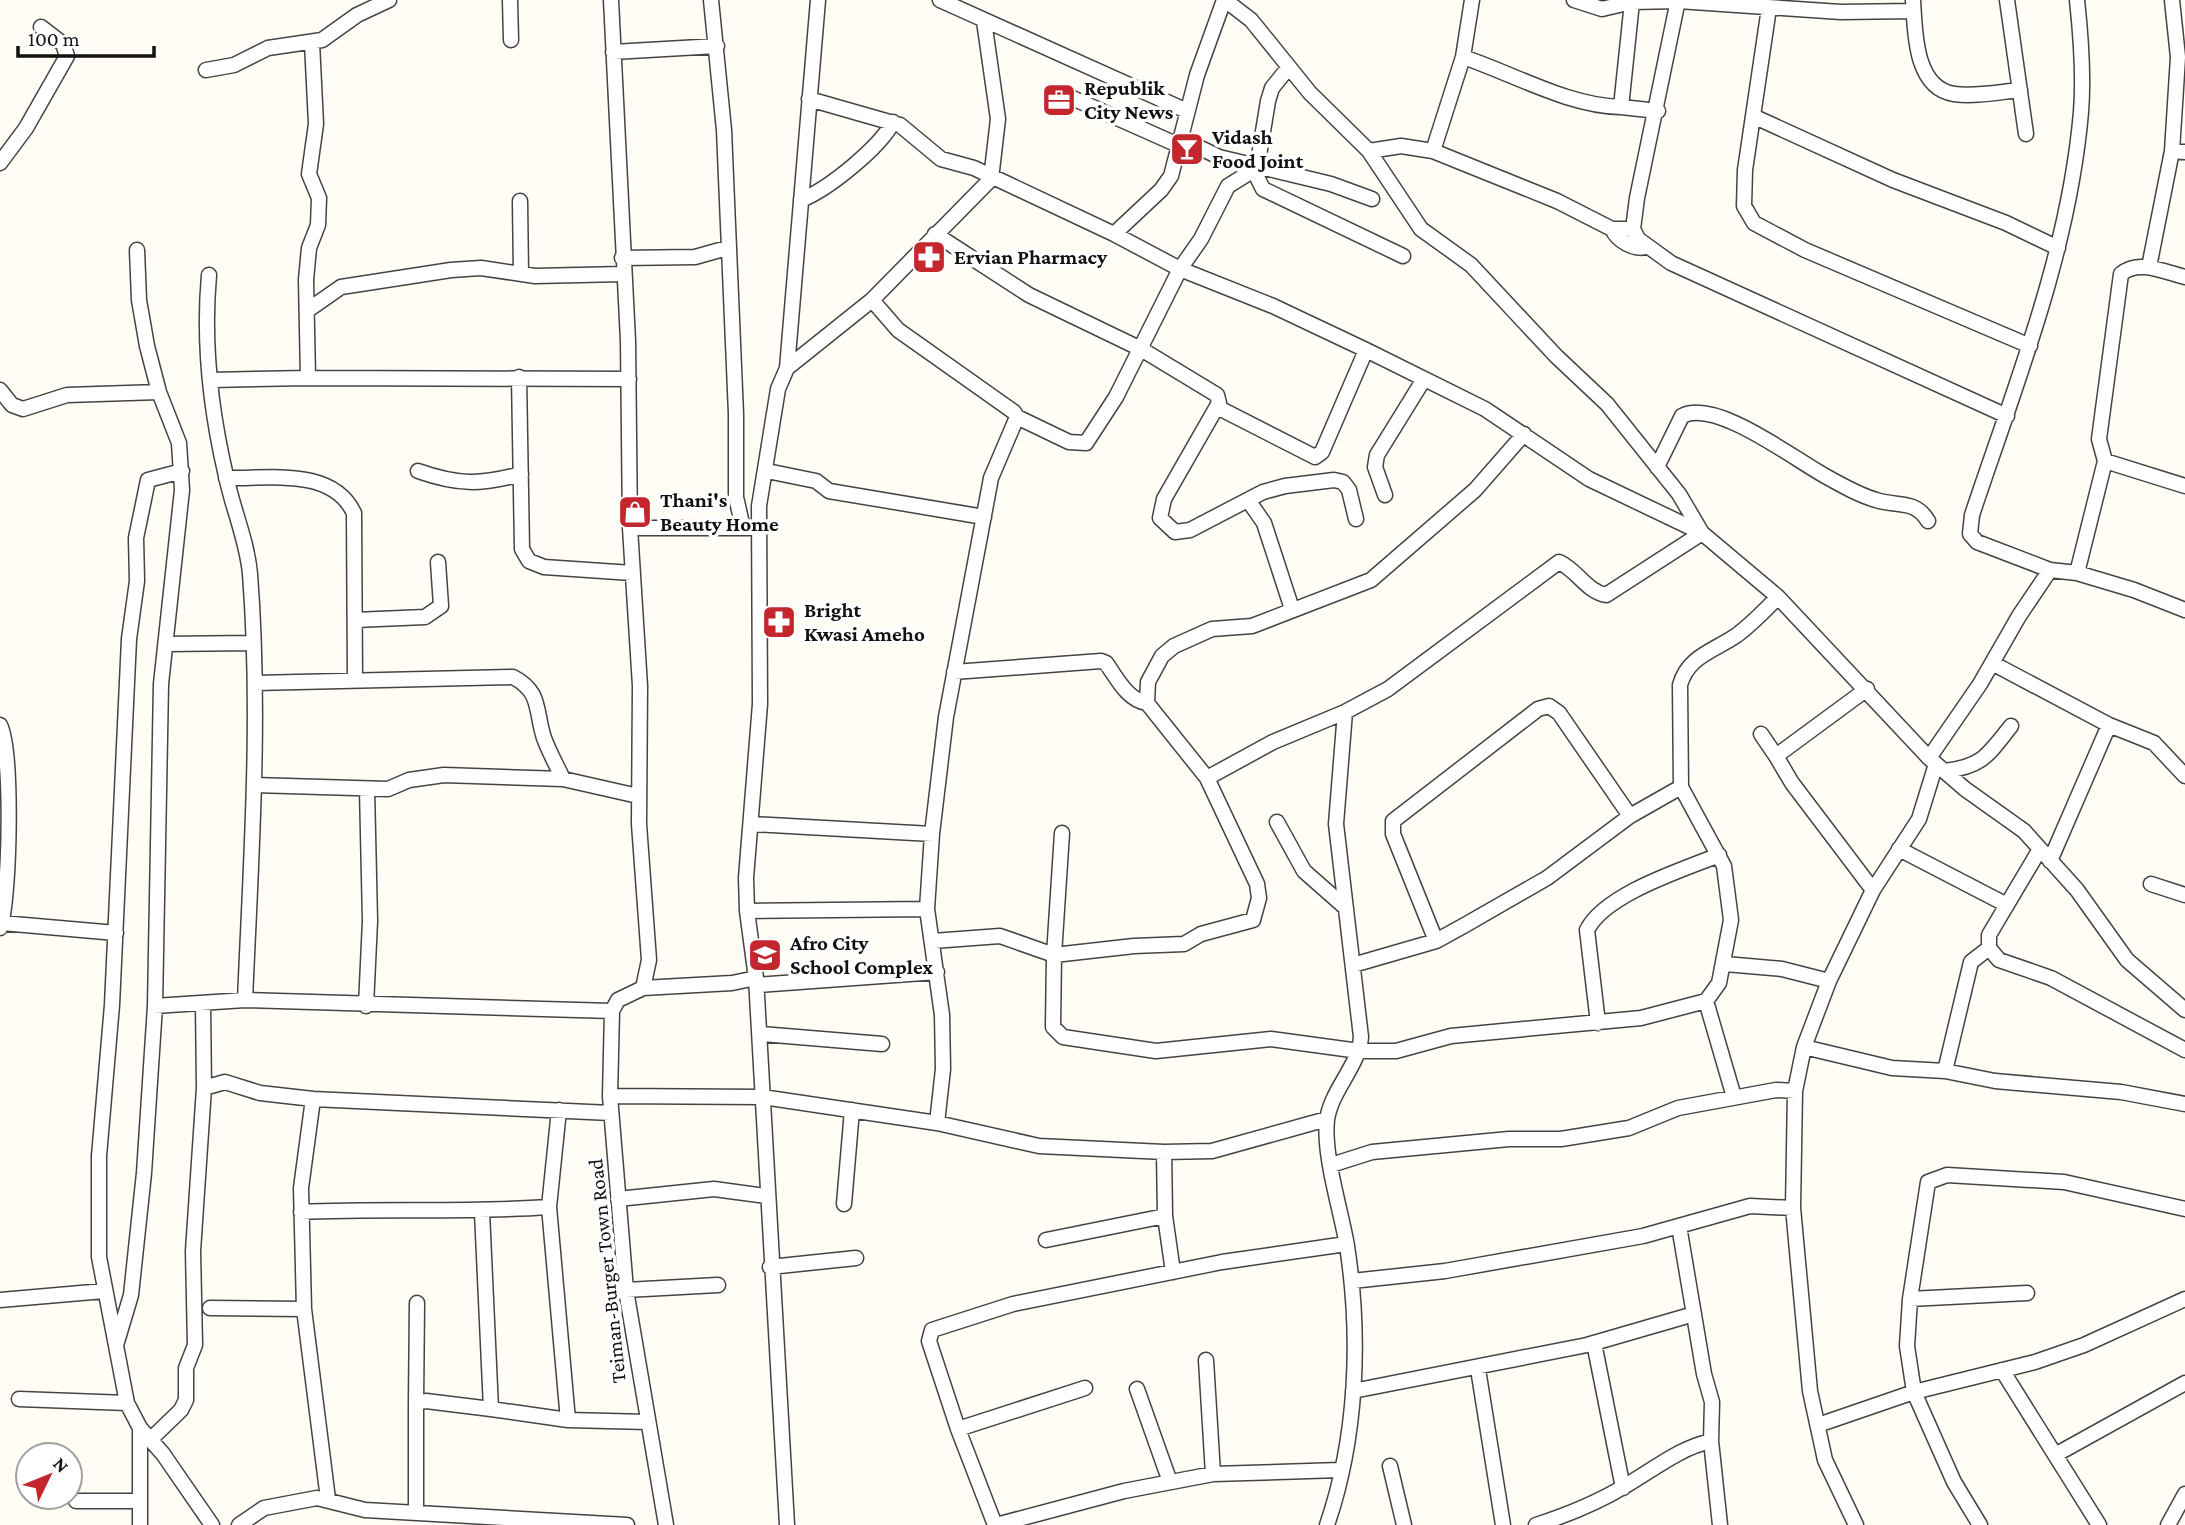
<svg xmlns="http://www.w3.org/2000/svg" width="2185" height="1525" font-family="'Crimson Pro',serif">
  <style>
    .lines { fill: none; stroke-linecap: round; stroke-linejoin: round }
    .minor-casing { stroke: #444; stroke-width: 17 }
    .minor { stroke: #fff; stroke-width: 14 }
    .labels { text-anchor: middle; dominant-baseline: central; stroke-width: 7; stroke-linejoin: round; paint-order: stroke }
    .poi-label { font-size: 21px; font-weight: bold; fill: #111; stroke: #fff; text-anchor: start }
    .street-label { font-size: 21px; fill: #111; stroke: #fff }
  </style>
  <rect width="100%" height="100%" fill="#fffdf5"/>
  <g class="lines">
    <g class="minor-casing">
      <path id="minor" d="M510,0l1,40
        M611,0l17,341 2,187 10,158 -1,138 10,136 -6,28 -25,12 -6,11 -2,85 16,194 40,235
        M711,0l13,130 12,284v83l7,31
        M940,0l247,111
        M1225,0l26,20 59,73 59,58 52,78 50,36 85,91 51,48 72,90 23,39 76,64 151,161 36,31 59,42 53,59 50,70 58,50
        M1574,0l28,9 30,-7 46,-1 163,11 72,-1
        M1678,0l-41,198 -4,31 5,10 33,24 336,153
        M1913,0c2,30 1,88 41,94 21,3 45,-2 66,-4
        M2007,0l19,134
        M2077,0c4,37 7,75 4,112 -12,140 -65,271 -109,403l-2,19 7,8 73,28 27,3 57,17 51,20
        M2172,0l6,57 -6,94
        M1632,2l-11,105 37,4
        M1769,8l-24,162 -1,36 10,17 51,27 225,96
        M613,52l104,-6
        M1463,57c51,17 105,49 158,50
        M1289,67l-17,21 -4,13 -11,67v9l6,12 140,67
        M206,70l28,-5 34,-17 54,-8 35,-25 32,-15
        M1061,93l117,52
        M809,99l91,26 41,34 33,9 140,66 66,35 93,37 93,44 119,59 104,70 113,54
        M1755,117l138,63 113,43 52,25
        M1180,138l39,19 112,27 41,15
        M1369,151l32,-5 32,5 30,-94 9,-57
        M1433,151l124,50 55,28h21
        M0,163l26,-35 41,-72 -4,-12 -22,-17
        M801,200c28,-11 79,-53 92,-78
        M520,201l1,73
        M1612,229c6,12 21,21 34,18
        M935,234l94,61 112,54 76,46 2,8 -55,96 -4,19 15,14 15,-2 73,-38 22,-6 49,-6 9,2 6,8 7,29
        M1114,234l47,-44 10,-14 26,-101 27,-75
        M622,258l73,-1 32,-9
        M2149,267l23,-116 13,1
        M209,275c-6,66 2,137 17,201 7,34 21,64 24,98 11,142 1,285 -5,426
        M872,300l26,30 116,82 3,5 52,25 17,1 30,-46 64,-128 21,-30 27,-53 29,-18
        M308,310l33,-23 110,-17 30,-2 54,8 88,-2
        M787,368l85,-68 119,-121 7,-60 -14,-98
        M519,377l3,172 7,12 15,6 88,6
        M308,378l321,1
        M211,380l97,-2 -2,-98 3,-32 9,-23 1,-27 -10,-24 7,-50 -4,-81
        M0,390l12,15 11,4 44,-14 92,-3
        M1217,407l98,50 7,-5 44,-102
        M2105,461l-6,-22 22,-165c18,-15 43,-2 64,3
        M1657,467l25,-51c34,-18 113,44 145,61 16,9 32,18 49,23 21,7 39,-1 52,21
        M182,471l-34,9 -12,58 1,43 -8,58 -17,366 -13,151v101l28,146 13,25 23,26 49,71
        M418,471c40,14 62,14 103,3
        M767,471l49,10 13,10 155,26
        M226,478c43,1 106,-11 128,35l1,168
        M1385,495l-10,-28 2,-12 47,-76
        M1248,500l16,23 28,86
        M630,528h121
        M2077,573l28,-112 80,25
        M355,620l70,-3 16,-11 -3,-44
        M166,644l86,-1
        M1992,663l117,62 45,18 31,33
        M954,672l147,-11 5,2c11,15 21,37 41,40
        M255,683l258,-6c29,15 22,34 31,61 5,14 13,28 19,41
        M0,725c13,28 10,172 0,203
        M1761,734l15,22 91,-67
        M1776,756l16,27 81,107
        M1929,758l51,-74 39,-68 31,-46
        M1945,771c38,-5 43,-16 66,-45
        M1207,778l66,-36 72,-30 43,-23 171,-127c18,8 27,29 47,33l96,-62
        M254,785l134,4 21,-9 35,-5 119,4 75,17
        M1277,822l27,49 42,37
        M751,824l181,10
        M1062,833l-8,122 -1,72 10,10 93,14 115,-12 88,12h37l55,-15 190,-18 65,-17 13,-18 12,-63 -7,-54 -43,-79 -1,-102c8,-29 34,-34 57,-50 15,-11 28,-25 41,-38
        M1899,849l108,56
        M2040,849l-51,86v13l10,12 52,18 134,72
        M2050,861l59,-136
        M2151,884l34,11
        M747,911l180,-2
        M2,923l114,10
        M933,941l67,-5 54,19 80,-9 50,-2 17,-10 52,-14 6,-22 -2,-14 -50,-106 -60,-75 1,-21 14,-26 12,-10 38,-17 40,-3 119,-46 104,-90 49,-56
        M1436,941l-43,-107v-13l145,-112 11,-3 10,7 71,103
        M1725,964l57,5 47,12 44,-91 46,-71 17,-55
        M1353,965l83,-24 29,-16 82,-47 83,-62 51,-29
        M756,978l31,547
        M1829,981l-25,66 -9,44 -2,117 17,183 15,69 31,65
        M757,985l180,-13
        M643,988l89,-5 24,-5 -9,-67 -1,-33 14,-174 -1,-198 19,-117 9,-21 31,-368
        M1706,1001l28,96
        M203,1004l1,84
        M155,1006l90,-6 367,11
        M366,1006l4,-85 -3,-132
        M1598,1023l-11,-93c18,-36 95,-60 132,-75
        M761,1034l121,10
        M1804,1047l88,21 53,3 50,10 126,11 64,12
        M1945,1071l26,-109 18,-14
        M610,1096l152,1 175,26 102,23 125,6 48,-1 115,-32
        M559,1110l-10,97 19,213
        M937,1123l6,-54 -1,-54 -15,-106 5,-75 14,-117 45,-239 26,-61
        M1164,1152l1,64
        M1331,1165l41,-13 137,-13h52l68,-11 49,-20 98,-18 19,1
        M618,1199l96,-10 52,7
        M844,1204l8,-94
        M301,1212c83,-4 165,1 248,-5
        M482,1212l9,197 77,11 80,2
        M1679,1226l25,148 8,28 -1,39 9,84
        M1046,1240l119,-24 8,56
        M770,1267l86,-9
        M1352,1281l93,-10 198,-35 107,-30 43,2
        M626,1290l92,-5
        M1910,1299l117,-6
        M0,1300l104,-9
        M210,1308l94,1
        M117,1342l14,-47 13,-122 11,-167 6,-322 21,-194 -3,-47 -20,-51 -12,-46 -8,-46 -2,-50
        M1594,1343l29,145
        M1206,1360l7,114
        M1478,1369l25,156
        M2002,1370l97,155
        M1137,1389l33,93
        M1353,1391l234,-46 107,-31
        M19,1399l108,4
        M416,1403l1,-100
        M1818,1425l96,-33 -7,-46 3,-47 18,-117 19,-7 117,7 121,27
        M958,1429l127,-41
        M151,1439l30,-29 5,-10v-32l9,-23 -2,-94 11,-163 21,-6 35,11 53,6
        M2055,1455l130,-72
        M1390,1466l14,59
        M328,1499l-24,-190 -3,-121 12,-89 298,14
        M76,1501h64
        M416,1513v-110l10,-2 65,8
        M140,1525v-97
        M239,1525l25,-17 53,-10 48,12 262,15
        M995,1525l-37,-96 -29,-88 3,-11 81,-26 209,-42 124,-18
        M996,1525l128,-34 89,-17 127,-4
        M1327,1525c30,-87 34,-188 20,-279 -6,-36 -24,-91 -20,-126 4,-30 32,-54 34,-83l-25,-213 9,-112
        M1536,1525c31,-10 61,-22 89,-39 28,-16 54,-38 86,-45
        M1980,1525l-26,-43 -40,-90 121,-30 49,-17 101,-46
        M2168,1525l17,-31"/>
    </g>
    <use href="#minor" class="minor"/>
  </g>
  <defs>
    <g id="office-square" transform="scale(1.75)"><rect x="-9" y="-9" width="18" height="18" rx="4" fill="#c4262e" stroke="#fff"/><path d="M-6-3h4V-5.5h4V-3h4V5H-6ZM-1-4.5V-3h2v-1.5ZM-6 0V1H6V0Z" fill="#fff"/></g>
    <g id="bar-square" transform="scale(1.75)"><rect x="-9" y="-9" width="18" height="18" rx="4" fill="#c4262e" stroke="#fff"/><path d="M-6-5H6L.8 .8V4.5H3.5V6h-7V4.5H-.8V.8Z" fill="#fff"/></g>
    <g id="pharmacy-square" transform="scale(1.75)"><rect x="-9" y="-9" width="18" height="18" rx="4" fill="#c4262e" stroke="#fff"/><path d="M-2-6h4v4h4v4h-4v4h-4v-4h-4v-4h4Z" fill="#fff"/></g>
    <g id="shop-square" transform="scale(1.75)"><rect x="-9" y="-9" width="18" height="18" rx="4" fill="#c4262e" stroke="#fff"/><path d="M-5-2.5h2.3a2.7 3.5 0 0 1 5.4 0H5L5.5 6h-11ZM-1.5-2.5h3a1.5 2.3 0 0 0-3 0Z" fill="#fff"/></g>
    <g id="school-square" transform="scale(1.75)"><rect x="-9" y="-9" width="18" height="18" rx="4" fill="#c4262e" stroke="#fff"/><path d="M0-5L7-2L0 1L-7-2ZM-4 1L0 2.5L4 1V4Q0 6-4 4Z" fill="#fff"/></g>
  </defs>
  <g fill-rule="evenodd">
    <use href="#office-square" x="1059" y="100"/>
    <use href="#bar-square" x="1187" y="149"/>
    <use href="#pharmacy-square" x="929" y="257"/>
    <use href="#shop-square" x="635" y="512"/>
    <use href="#pharmacy-square" x="779" y="622"/>
    <use href="#school-square" x="765" y="955"/>
  </g>
  <g class="labels">
    <g class="poi-label">
      <text x="1084" y="88">Republik<tspan x="1084" dy="24">City News</tspan></text>
      <text x="1212" y="137">Vidash<tspan x="1212" dy="24">Food Joint</tspan></text>
      <text x="954" y="257">Ervian Pharmacy</text>
      <text x="660" y="500">Thani's<tspan x="660" dy="24">Beauty Home</tspan></text>
      <text x="804" y="610">Bright<tspan x="804" dy="24">Kwasi Ameho</tspan></text>
      <text x="790" y="943">Afro City<tspan x="790" dy="24">School Complex</tspan></text>
    </g>
    <g class="street-label">
      <text transform="translate(607 1271) rotate(-96)">Teiman-Burger Town Road</text>
    </g>
  </g>
  <g transform="translate(49 1476) rotate(47)"><circle r="33" fill="#ffffff" stroke="#a0a0a0" stroke-width="2"/>
  <path d="M0-5L12 26L0 18L-12 26Z" fill="#c4262e"/>
  <text y="-10" font-size="19" font-weight="bold" text-anchor="middle" fill="#111111">N</text>
  </g>
  <path d="M18 46v10h136v-10" fill="none" stroke="#111111" stroke-width="3.5"/>
  <text x="28" y="46" font-size="21" fill="#111111" stroke="#ffffff" stroke-width="5" paint-order="stroke">100 m</text>
</svg>
